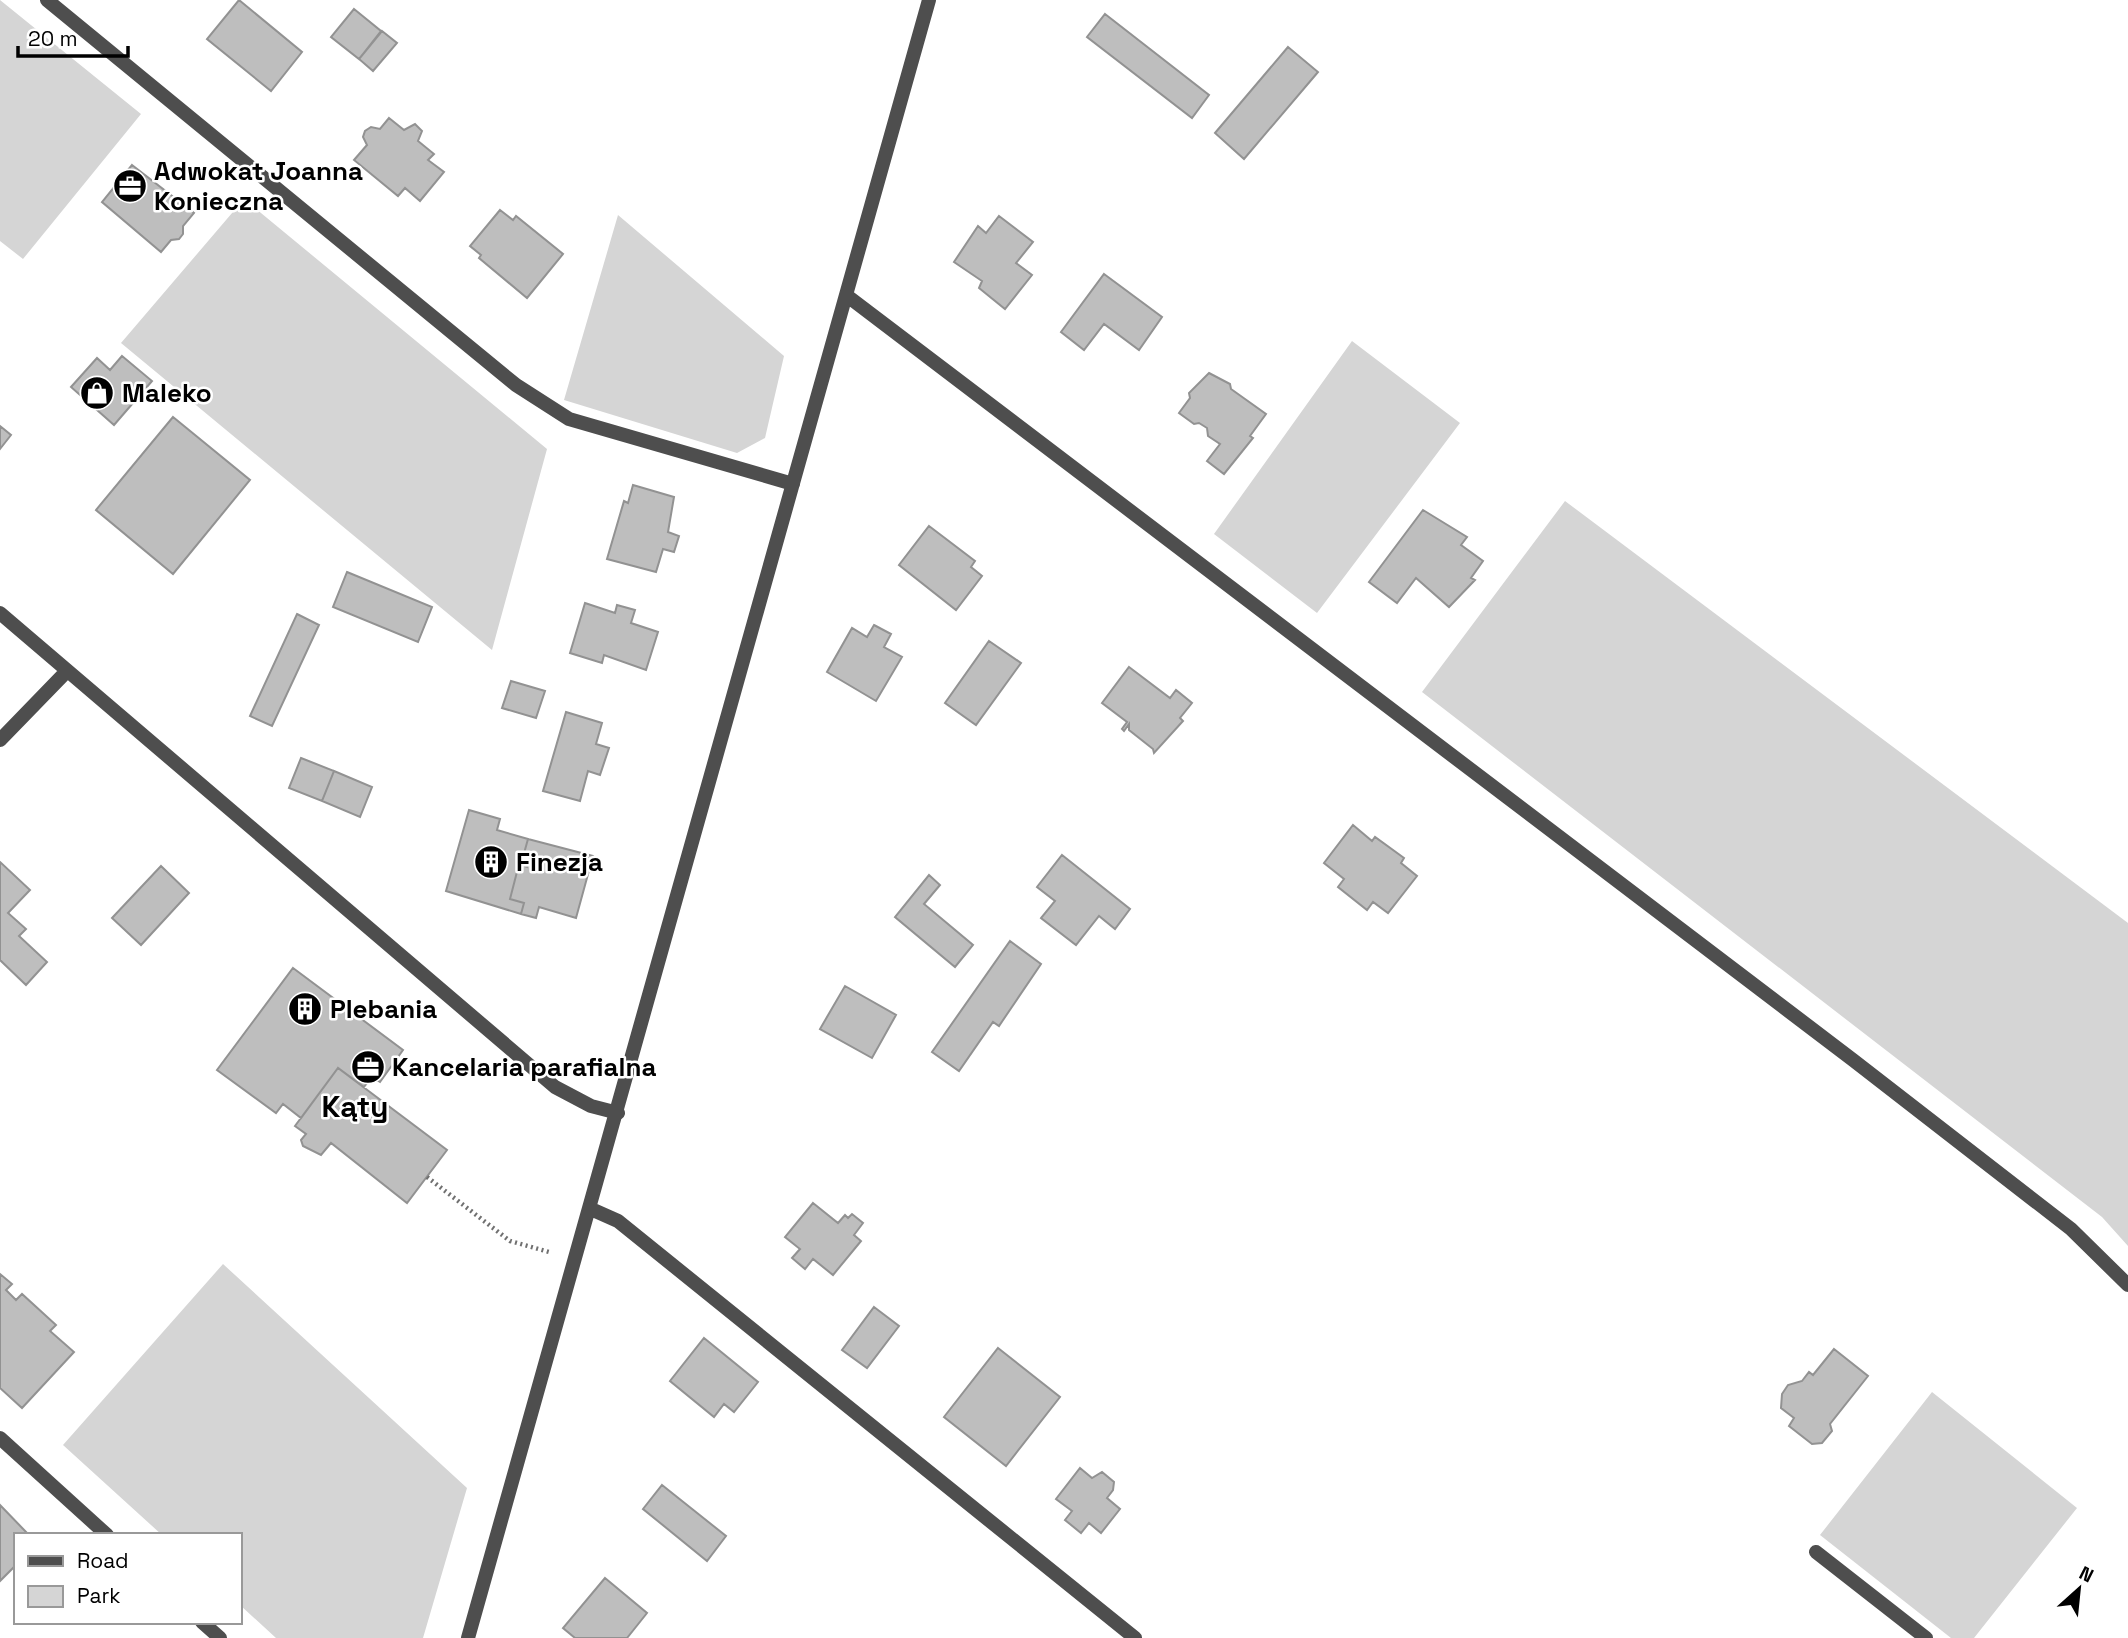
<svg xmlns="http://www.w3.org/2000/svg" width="2128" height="1638" font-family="'Space Grotesk',sans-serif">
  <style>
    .green { fill: #d5d5d5 }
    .building { fill: #bebebe; stroke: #929292; stroke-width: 2 }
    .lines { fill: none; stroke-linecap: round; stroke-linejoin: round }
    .path { stroke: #707070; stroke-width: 4.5; stroke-dasharray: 2 3.5; stroke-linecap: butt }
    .street { stroke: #4e4e4e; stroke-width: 14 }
    .labels { text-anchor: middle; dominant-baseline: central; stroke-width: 5; stroke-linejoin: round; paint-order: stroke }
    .poi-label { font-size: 26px; font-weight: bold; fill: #000; stroke: #fff; text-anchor: start }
    .quarter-label { font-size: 30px; font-weight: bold; fill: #000; stroke: #fff }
  </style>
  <rect width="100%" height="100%" fill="#fff"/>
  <path class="green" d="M0,0l141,114 -118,145 -23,-18z
    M244,199l303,250 -55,201 -371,-307z
    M618,215l166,141 -19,82 -28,15 -173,-53z
    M1352,341l108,82 -143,190 -103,-79z
    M1565,501l563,422v323l-26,-29 -680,-525z
    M223,1264l244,224 -44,150h-147l-36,-33v-70h-78l-99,-90z
    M1932,1392l145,116 -103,130h-23l-131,-103z"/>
  <path class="building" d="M239,0l63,52 -31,39 -64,-52z
    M354,9l27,22 -22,28 -28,-22z
    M1105,14l104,81 -17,23 -105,-81z
    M382,31l15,12 -24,28 -14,-12z
    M1288,47l30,25 -74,87 -29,-26z
    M389,118l15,12 11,-6 7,7 -4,10 16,13 -6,6 16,12 -24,29 -15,-13 -7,8 -44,-36 13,-15 -4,-8 2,-6 6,-4 9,2z
    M132,165l62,48 -11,13v8l-4,5 -8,1 -10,12 -59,-50z
    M500,210l13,10 3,-4 47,38 -36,44 -48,-40 2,-3 -11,-9z
    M999,216l34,26 -17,21 16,12 -27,34 -26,-21 3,-7 -28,-19 24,-36 8,7z
    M1104,274l58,43 -23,33 -35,-26 -20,26 -23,-18z
    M122,356l30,25 -38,44 -43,-38 26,-29 13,12z
    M1209,373l21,11 1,5 35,25 -16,22 3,2 -29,36 -17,-13 13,-17 -12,-8 -1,-8 -8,-5 -5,1 -15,-11 11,-15 -1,-5z
    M173,417l77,63 -77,94 -77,-64z
    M0,426l11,9 -11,14z
    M633,485l41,12 -6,35 11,4 -5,16 -11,-3 -7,23 -49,-13 17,-58 4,2z
    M1423,510l44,27 -6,8 22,16 -12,17 4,2 -26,27 -33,-29 -19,25 -28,-21z
    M929,526l46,35 -4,6 11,9 -26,34 -57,-45z
    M347,572l85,35 -14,35 -85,-35z
    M585,603l30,10 2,-8 18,5 -4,13 27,9 -12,38 -42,-15 -2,8 -32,-10z
    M297,614l22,11 -47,101 -22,-10z
    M874,625l17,9 -7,13 18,10 -26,44 -49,-29 25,-44 15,9z
    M989,641l32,22 -45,62 -31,-22z
    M1129,667l41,31 6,-8 16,13 -12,15 3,3 -29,32 -1,-4 -24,-19v-6l-5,7 -2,-2 5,-7 -25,-19z
    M511,681l34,10 -9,27 -34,-10z
    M566,712l36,11 -6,21 13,4 -9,27 -12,-4 -8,30 -37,-10z
    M301,758l33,13 -12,30 -33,-13z
    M334,771l38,16 -12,30 -38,-16z
    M469,810l31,9 -3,11 31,9 -5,18 6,2 -2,8 -8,-3 -9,35 14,4 -3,11 -75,-23z
    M1353,825l19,16 3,-4 29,21 -3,5 16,13 -29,37 -15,-11 -6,8 -29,-23 6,-8 -20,-16z
    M528,839l65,17 -17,62 -37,-11 -3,11 -15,-4 3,-11 -14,-4 9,-35 8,3 2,-8 -6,-2z
    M1062,855l68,54 -15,20 -16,-13 -23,29 -35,-27 14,-17 -18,-14z
    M0,862l30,28 -22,23 18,16 -7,7 28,26 -21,23 -26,-25z
    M161,866l28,27 -48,52 -29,-27z
    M929,875l11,10 -16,19 49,41 -18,22 -60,-50z
    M1010,941l31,23 -42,62 -6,-4 -34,49 -27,-19z
    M293,968l110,82 -23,32 -8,-5 -8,10 -26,-19 -37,50 -18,-14 -7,9 -59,-43z
    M845,986l51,29 -24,43 -52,-29z
    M338,1068l109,82 -40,53 -76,-60 -10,12 -18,-9 -2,-6 5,-6 -11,-8z
    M813,1203l25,20 7,-8 3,3 4,-4 11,9 -9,12 7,6 -28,34 -20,-16 -8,10 -13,-11 8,-9 -15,-12z
    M0,1274l12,10 -6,6 10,10 6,-6 34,31 -6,6 24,21 -52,56 -22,-20z
    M874,1307l25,19 -32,42 -25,-18z
    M704,1338l54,44 -24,30 -10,-8 -10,13 -44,-36z
    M998,1348l62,49 -54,69 -62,-49z
    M1834,1349l34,27 -38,48 2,7 -10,12 -10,1 -23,-18 5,-8 -13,-10 1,-14 6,-9 14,-4 7,-9 4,3z
    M1080,1468l12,10 10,-6 12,10 -1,8 -6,8 13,11 -19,24 -12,-10 -8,10 -16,-13 7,-9 -16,-12z
    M662,1485l64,51 -19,25 -64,-52z
    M0,1505l29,30h-13v30l-16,16z
    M605,1578l42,35 -20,25h-52l-12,-10z"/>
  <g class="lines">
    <path class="path" d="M427,1177l83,64 39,11"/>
    <path class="street" d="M47,0l469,385 53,34 224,65
      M846,295l1007,765 218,169 57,56
      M0,613l555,474 36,19 27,7
      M0,740l67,-69
      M591,1209l27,12 517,417
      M0,1438l107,97
      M1816,1552l110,86
      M202,1622l18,16
      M468,1638l461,-1638"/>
  </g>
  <defs>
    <g id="office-disc" transform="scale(1.75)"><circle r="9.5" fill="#000" stroke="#fff"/><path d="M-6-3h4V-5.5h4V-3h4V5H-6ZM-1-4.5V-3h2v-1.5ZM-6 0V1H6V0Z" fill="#fff"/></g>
    <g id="shop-disc" transform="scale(1.75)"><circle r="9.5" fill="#000" stroke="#fff"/><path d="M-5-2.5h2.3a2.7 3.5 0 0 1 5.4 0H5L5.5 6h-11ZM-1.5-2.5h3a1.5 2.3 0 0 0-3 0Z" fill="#fff"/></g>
    <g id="building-disc" transform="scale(1.75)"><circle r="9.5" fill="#000" stroke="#fff"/><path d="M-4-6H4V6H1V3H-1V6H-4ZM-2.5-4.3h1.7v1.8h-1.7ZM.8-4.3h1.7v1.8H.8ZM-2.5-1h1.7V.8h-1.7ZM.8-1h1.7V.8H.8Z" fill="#fff"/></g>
  </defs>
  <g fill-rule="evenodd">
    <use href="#office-disc" x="130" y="186"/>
    <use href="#shop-disc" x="97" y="393"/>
    <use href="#building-disc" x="491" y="862"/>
    <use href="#building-disc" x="305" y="1009"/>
    <use href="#office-disc" x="368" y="1067"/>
  </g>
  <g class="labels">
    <g class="poi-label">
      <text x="154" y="171">Adwokat Joanna<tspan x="154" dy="30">Konieczna</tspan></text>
      <text x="122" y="393">Maleko</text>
      <text x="516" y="862">Finezja</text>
      <text x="330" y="1009">Plebania</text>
      <text x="392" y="1067">Kancelaria parafialna</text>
    </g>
    <g class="quarter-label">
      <text x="355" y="1106">Kąty</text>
    </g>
  </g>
  <rect x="14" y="1533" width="228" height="91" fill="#ffffff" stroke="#999999" stroke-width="2"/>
  <rect x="28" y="1556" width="35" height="10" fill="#4e4e4e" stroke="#999999" stroke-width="2"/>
  <text x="77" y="1568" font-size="21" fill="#000000">Road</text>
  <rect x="28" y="1586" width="35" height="21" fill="#d5d5d5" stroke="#999999" stroke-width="2"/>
  <text x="77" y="1603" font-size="21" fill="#000000">Park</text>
  <g transform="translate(2079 1589) rotate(27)" stroke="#ffffff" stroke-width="5" paint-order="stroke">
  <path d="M0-5L12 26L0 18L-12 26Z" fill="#000000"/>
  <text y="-10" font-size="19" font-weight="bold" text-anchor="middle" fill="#000000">N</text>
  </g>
  <path d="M18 46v10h110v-10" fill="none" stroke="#000000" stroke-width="3.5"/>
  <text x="28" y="46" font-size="21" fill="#000000" stroke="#ffffff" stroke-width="5" paint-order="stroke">20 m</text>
</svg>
